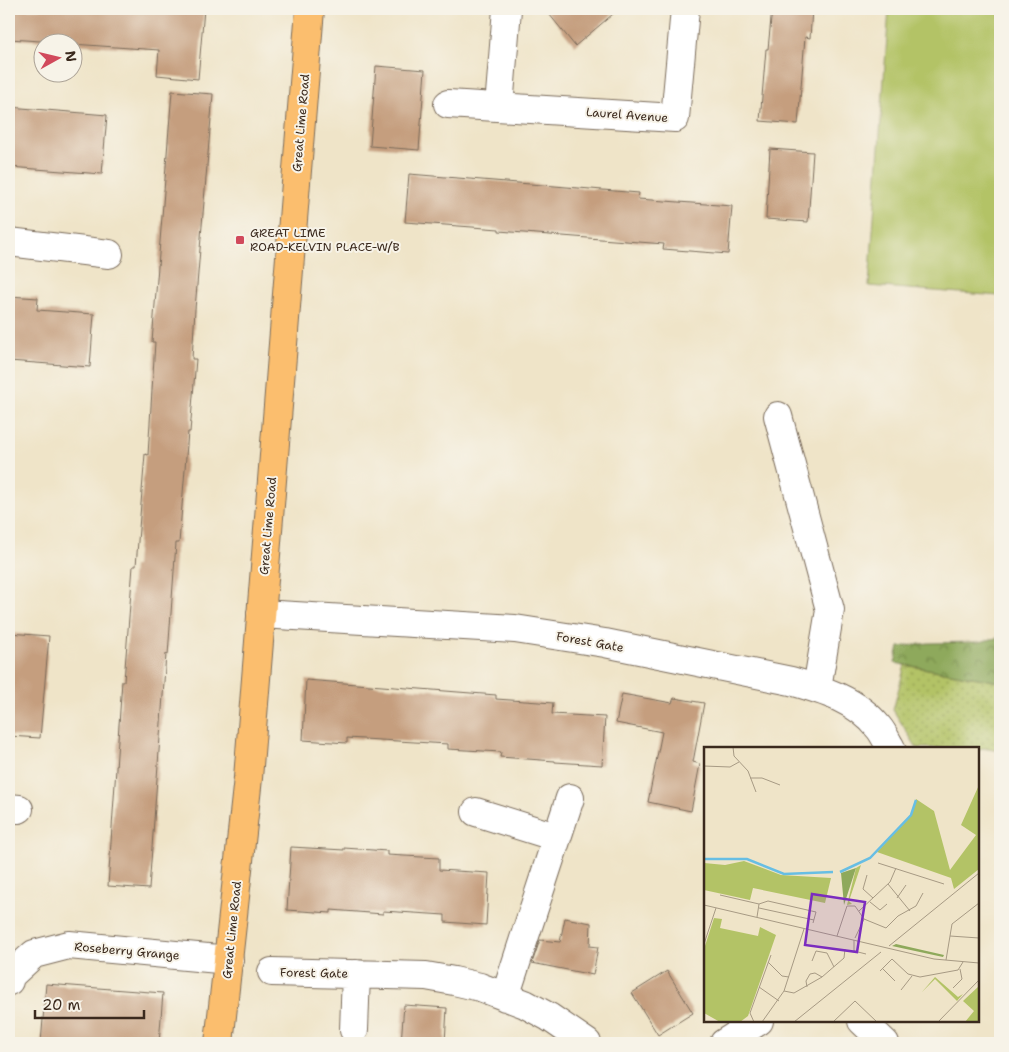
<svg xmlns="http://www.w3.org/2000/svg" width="1009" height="1052" font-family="'Shantell Sans',sans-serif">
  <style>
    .grass { fill: url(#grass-dots); stroke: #777642 }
    .forest { fill: url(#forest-crowns); stroke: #646a3c }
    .green { fill: #b3c366; stroke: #777642 }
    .building { fill: #c59e7e }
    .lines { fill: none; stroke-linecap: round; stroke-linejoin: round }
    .minor-casing { stroke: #7a6b5a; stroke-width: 30 }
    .major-casing { stroke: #7a6b5a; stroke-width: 30 }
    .minor { stroke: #fff; stroke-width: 28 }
    .major { stroke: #fbbe6e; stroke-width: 28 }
    .poi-dot { fill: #d1495b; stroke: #f7f3e8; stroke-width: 2 }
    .labels { text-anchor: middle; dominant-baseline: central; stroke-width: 4; stroke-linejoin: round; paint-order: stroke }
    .street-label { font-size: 12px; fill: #3b2a1e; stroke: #f7f3e8 }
    .poi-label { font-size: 12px; fill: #3b2a1e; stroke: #f7f3e8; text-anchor: start }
    .inset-river { fill: none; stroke: #67bee4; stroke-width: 2.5 }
    .inset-road { fill: none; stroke: #a79a84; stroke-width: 1 }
    .view { fill: #7b2cbf; fill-opacity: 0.15; stroke: #7b2cbf; stroke-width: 2.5 }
    .inset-edge { fill: none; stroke: #3b2a1e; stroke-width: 2.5 }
  </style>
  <defs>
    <pattern id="grass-dots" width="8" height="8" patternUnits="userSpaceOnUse" patternTransform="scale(1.25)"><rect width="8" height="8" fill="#b3c366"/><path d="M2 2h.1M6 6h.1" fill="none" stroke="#939f53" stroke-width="1.8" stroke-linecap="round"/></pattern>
    <pattern id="forest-crowns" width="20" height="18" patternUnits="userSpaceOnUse" patternTransform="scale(1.25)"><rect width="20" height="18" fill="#8ea95b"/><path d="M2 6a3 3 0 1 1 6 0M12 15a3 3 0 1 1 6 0" fill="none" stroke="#758a4b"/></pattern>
  </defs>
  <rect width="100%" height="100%" fill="#f7f3e8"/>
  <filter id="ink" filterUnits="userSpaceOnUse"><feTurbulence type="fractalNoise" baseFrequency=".02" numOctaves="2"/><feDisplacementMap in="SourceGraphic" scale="10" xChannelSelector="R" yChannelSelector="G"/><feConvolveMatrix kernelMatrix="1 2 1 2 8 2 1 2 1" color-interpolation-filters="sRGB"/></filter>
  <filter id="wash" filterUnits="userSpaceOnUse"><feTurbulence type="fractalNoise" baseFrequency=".0096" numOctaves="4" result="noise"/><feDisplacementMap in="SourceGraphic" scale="20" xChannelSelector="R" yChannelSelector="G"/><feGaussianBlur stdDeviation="1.12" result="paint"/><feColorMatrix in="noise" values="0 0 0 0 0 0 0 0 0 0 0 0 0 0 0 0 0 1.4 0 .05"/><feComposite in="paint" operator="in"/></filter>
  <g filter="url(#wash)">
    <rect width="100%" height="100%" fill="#efe4c8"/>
    <path class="grass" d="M905,665l95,17v69l-18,-3 -4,4v-4h-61l-24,-38z"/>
    <path class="forest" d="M1000,637v45l-105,-19 4,-16 29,-4 51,-1z"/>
    <path class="green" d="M889,9h111v287l-131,-10z"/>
    <g id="blocks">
      <path class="building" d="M9,9h195l-6,70 -41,-4 2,-25 -87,-6v-2h-16l-47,-3z
        M545,9h74l-44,37z
        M772,9h40l-2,29 -5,-1 -7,87 -38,-3 6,-72h2z
        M376,66l49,4 -6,80 -49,-4z
        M172,91l41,3 -18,215 -3,50h4l-6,73h-2l-9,111h-3l-8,112 -2,-1 -17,235 -41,-3 14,-205h2l9,-115h3l9,-112 3,1 7,-113h-3z
        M9,107l98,8 -5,59 -93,-7z
        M770,149l43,3 -5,70 -42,-3z
        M409,174l230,19 -1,6 94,7 -4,48 -65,-5 1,-5 -165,-13v-2l-94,-7z
        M9,296l29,2 -1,12 57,4 -4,53 -81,-6z
        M9,633l40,3 -9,102 -31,-2z
        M306,680l190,15v4l57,4 -1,11 53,3 -3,48 -47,-3v-1l-55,-4 1,-5 -53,-3v-5l-101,-6v5l-44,-3z
        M622,694l50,9 2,-5 30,5 -11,59 7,2 -9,47 -43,-9 14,-70 -46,-9z
        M291,847l53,3v-2l43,3v4l52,3v12l50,3 -3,52 -41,-3v-7l-62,-4v3l-52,-4v3l-44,-3z
        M565,918l26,5 -1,23 8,1 -5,28 -61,-12 8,-23 20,2z
        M667,971l26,42 -35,22 -26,-42z
        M46,984l117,9 -4,50h-118z
        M404,1005l43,3 -2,35h-44z"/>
    </g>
  </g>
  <g filter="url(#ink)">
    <use href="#blocks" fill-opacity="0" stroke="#7a6b5a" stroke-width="1"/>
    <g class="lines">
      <g class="minor-casing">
        <path id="minor" d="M448,104l227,14 10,-109
          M499,107l8,-98
          M9,242l100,12
          M778,416l52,194 -13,78
          M261,614l254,15 90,14 186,38c32,9 66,19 88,47 5,6 8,14 12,20
          M9,808l10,1
          M476,812l80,25
          M272,972l154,4 28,5 26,6 45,17 24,13 38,26
          M9,981l1,-5 24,-22 35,-9 160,15
          M505,997l65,-199
          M862,1021l23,22
          M354,1030l2,-56
          M724,1043l35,-22"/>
      </g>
      <g class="major-casing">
        <path id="major" d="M219,1043l29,-265 62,-769"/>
      </g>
      <use href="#minor" class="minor"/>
      <use href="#major" class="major"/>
    </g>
  </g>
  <rect class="poi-dot" x="235" y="235" width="10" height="10" rx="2.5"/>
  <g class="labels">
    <g class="street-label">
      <text transform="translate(627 115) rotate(4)">Laurel Avenue</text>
      <text transform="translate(301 123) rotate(-85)">Great Lime Road</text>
      <text transform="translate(268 526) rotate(-85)">Great Lime Road</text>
      <text transform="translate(590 642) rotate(10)">Forest Gate</text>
      <text transform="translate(232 930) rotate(-84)">Great Lime Road</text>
      <text transform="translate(127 951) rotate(5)">Roseberry Grange</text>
      <text transform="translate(314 973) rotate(1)">Forest Gate</text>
    </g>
    <g class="poi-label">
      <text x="250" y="233">GREAT LIME<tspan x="250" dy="14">ROAD-KELVIN PLACE-W/B</tspan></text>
    </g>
  </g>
  <g transform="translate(704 747)">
    <rect width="275" height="275" fill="#efe4c8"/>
    <path d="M275,38v84l-25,20 -3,-11 -74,-26 34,-36 5,-17 18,12 16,59 26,-35 -15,-10zM157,118l-12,36 3,3 -5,1 9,-37zM231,230l23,20 5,-3 -6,7 -22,-22 -13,13z" fill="#b3c366"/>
    <path d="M152,121l-12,37 -3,-32zM192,197l48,11 -1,2 -51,-11z" fill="#8ea95b"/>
    <path d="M40,114l37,14 50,3 -6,25 -72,-15 -3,12 -46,-10v-27l21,2zM10,171l8,1 -2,9 38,8 2,-9 16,8 -28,81 -8,6h-20l-16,-9v-64zM275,239v36h-14l9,-11 -11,-10z" fill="#b3c366"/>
    <path class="inset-river" d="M0,112h43l37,15 49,-2M136,125l30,-14 41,-43 5,-15"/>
    <path class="inset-road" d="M29,0l1,9 14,15 8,21M0,19l26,1 9,-5M46,31h12l18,7M174,116l66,21M163,128l-4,14 10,9M184,137l22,27M16,148l39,9M193,151l9,-13M166,155l10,8 7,-6M0,158l230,54 45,4M55,161l55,12M155,164l31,-29 6,-14M53,170l2,-13 9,-3 48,11 -3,11M133,189l10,-30h8l9,13 22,9 12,-12 18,-10 7,-13M246,189l29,2M151,191l9,-19M150,193v11l12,3M0,197l12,-36M185,199l90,-73M242,213l6,-36 27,-21M108,214l4,-10 11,2 7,14M64,215l14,14 7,1M178,221l13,13M176,224l12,-12 16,15 12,3 38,-7 5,-8M55,240l20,14M103,240l-1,-6 4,-7 5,-1 7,4M249,241l9,-9 -2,-10M197,243l11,-14M80,244l10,2 28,-16 22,-19 1,-9M50,275l-4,-9 21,-58M58,275l22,-31 20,-62M90,275l87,-70M129,275l22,-21 22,21M234,275l41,-42"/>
    <path class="view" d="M108,147l53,8 -8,50 -52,-7z"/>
    <rect width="275" height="275" class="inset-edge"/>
  </g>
  <rect width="1009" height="1052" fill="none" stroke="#f7f3e8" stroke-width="30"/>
  <g transform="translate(58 58) rotate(82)"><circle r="24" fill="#f7f3e8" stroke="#aca397"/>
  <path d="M0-4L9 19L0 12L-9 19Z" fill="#d1495b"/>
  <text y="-8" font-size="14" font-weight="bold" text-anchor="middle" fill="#3b2a1e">N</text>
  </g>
  <path d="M35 1010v8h109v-8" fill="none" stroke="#3b2a1e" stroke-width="2.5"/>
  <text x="42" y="1010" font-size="15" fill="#3b2a1e" stroke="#f7f3e8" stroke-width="4" paint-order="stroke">20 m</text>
</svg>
